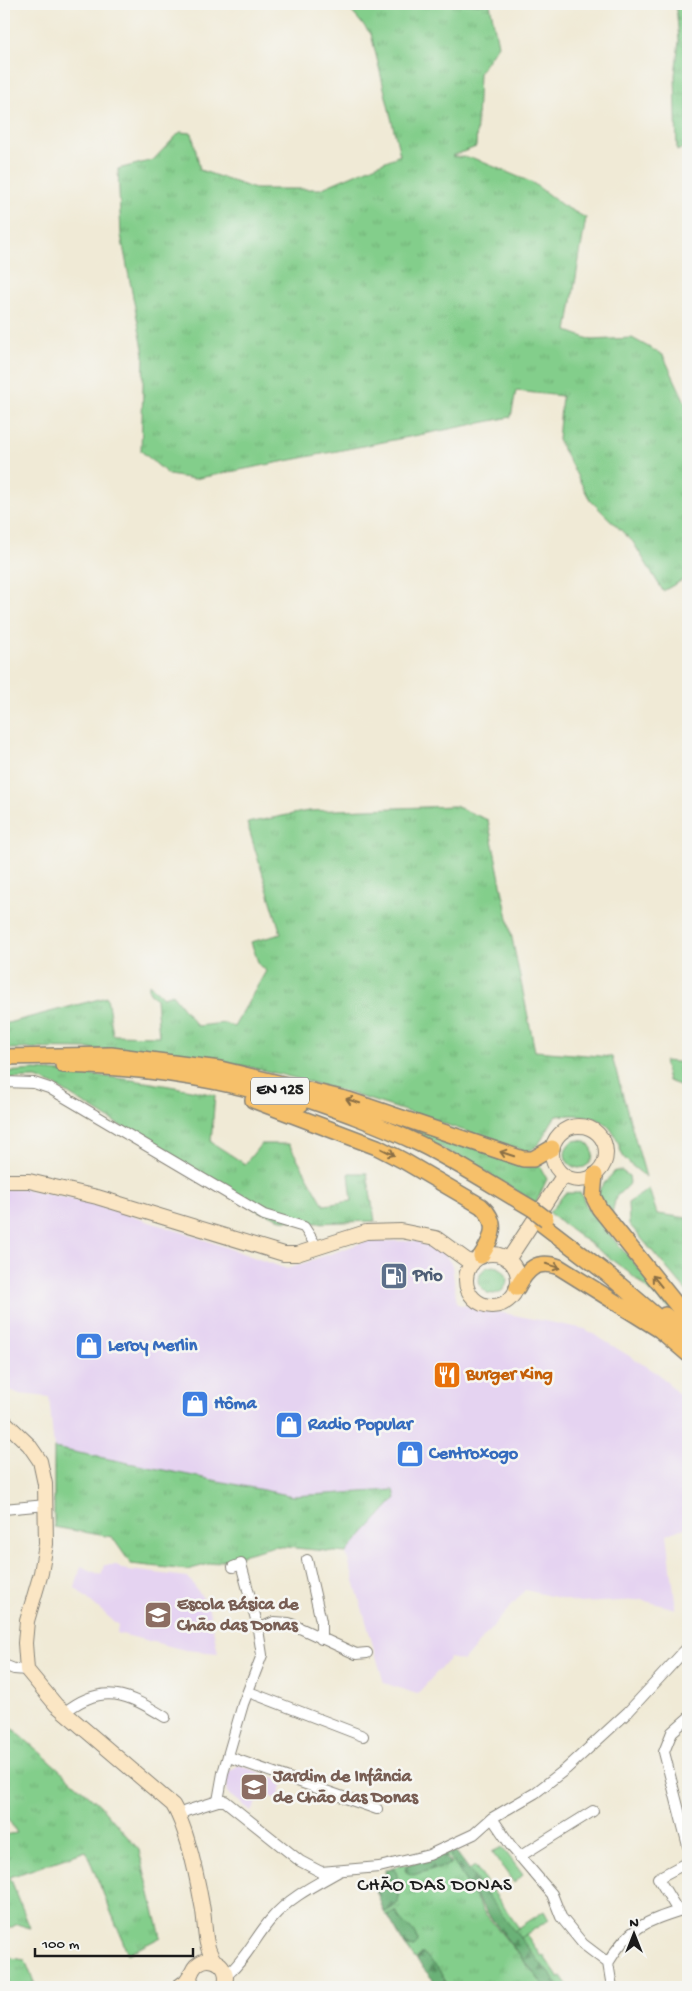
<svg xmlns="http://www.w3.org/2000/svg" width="692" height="1991" font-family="'Gochi Hand',sans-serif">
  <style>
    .built { fill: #e5d3f1 }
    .grass { fill: url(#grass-tufts); stroke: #507554 }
    .forest { fill: url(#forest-firs); stroke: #43664a }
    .green { fill: #83ce8b; stroke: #507554 }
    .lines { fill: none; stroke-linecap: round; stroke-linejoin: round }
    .street-casing { stroke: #868379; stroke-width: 12 }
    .secondary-casing { stroke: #868379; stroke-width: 16 }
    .primary-casing { stroke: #868379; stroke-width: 18 }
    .street { stroke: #fff; stroke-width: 10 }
    .secondary { stroke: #fbe6c4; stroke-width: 14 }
    .primary { stroke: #f6c06b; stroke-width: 15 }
    .primary-bridge-casing { stroke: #868379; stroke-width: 18; stroke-linecap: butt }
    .primary-bridge { stroke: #f6c06b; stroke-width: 15 }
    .oneway { stroke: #896e44 }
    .labels { text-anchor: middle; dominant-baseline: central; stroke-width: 5; stroke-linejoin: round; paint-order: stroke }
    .shield { fill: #f6f6f2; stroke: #5d5d5c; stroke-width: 1 }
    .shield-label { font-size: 16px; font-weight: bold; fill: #1c1c1c }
    .service-label { font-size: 18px; font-weight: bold; fill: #4e5e75; stroke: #f6f6f2; text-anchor: start }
    .shop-label { font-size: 18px; font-weight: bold; fill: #366cbe; stroke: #f6f6f2; text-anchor: start }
    .food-label { font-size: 18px; font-weight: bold; fill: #c56008; stroke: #f6f6f2; text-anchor: start }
    .education-label { font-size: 18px; font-weight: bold; fill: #785e54; stroke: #f6f6f2; text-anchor: start }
    .neighbourhood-label { font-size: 19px; letter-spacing: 1px; fill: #1c1c1c; stroke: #f6f6f2 }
  </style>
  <defs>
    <pattern id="grass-tufts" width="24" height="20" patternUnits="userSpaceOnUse" patternTransform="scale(1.25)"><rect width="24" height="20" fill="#83ce8b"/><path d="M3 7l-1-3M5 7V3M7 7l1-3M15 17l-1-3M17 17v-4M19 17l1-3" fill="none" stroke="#71b077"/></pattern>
    <pattern id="forest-firs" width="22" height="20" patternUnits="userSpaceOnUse" patternTransform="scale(1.25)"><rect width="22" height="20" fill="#6ab177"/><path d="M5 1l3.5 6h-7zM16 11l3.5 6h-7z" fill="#568f61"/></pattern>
  </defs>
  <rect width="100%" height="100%" fill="#f6f6f2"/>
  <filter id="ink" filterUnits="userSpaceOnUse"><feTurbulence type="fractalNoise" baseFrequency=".02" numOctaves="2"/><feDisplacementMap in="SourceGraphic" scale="10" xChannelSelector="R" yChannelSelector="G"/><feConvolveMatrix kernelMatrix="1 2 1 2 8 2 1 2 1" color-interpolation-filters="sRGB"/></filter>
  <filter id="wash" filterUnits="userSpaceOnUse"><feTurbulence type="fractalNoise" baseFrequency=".0096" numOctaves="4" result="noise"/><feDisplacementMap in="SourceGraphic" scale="20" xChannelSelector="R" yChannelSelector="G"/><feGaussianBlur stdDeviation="1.12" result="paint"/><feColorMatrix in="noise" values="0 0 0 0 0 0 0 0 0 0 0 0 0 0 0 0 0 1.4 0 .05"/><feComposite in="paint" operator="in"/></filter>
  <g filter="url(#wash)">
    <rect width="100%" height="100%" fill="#f0ead6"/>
    <path class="built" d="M22,1188l66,15 100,31 99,35 80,-28h50l27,12 8,12 5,39 128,25 74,45 29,30v123l-21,7 9,75 -34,-9 -62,3 -55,-13 -62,71 -13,-3 -33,36 -33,-11 -38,-130 50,-55 -2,-8 -101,6 -239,-48 -5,-51 -29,-3 -12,-5 -4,-6v-193z
      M104,1565h13l4,4 67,8 20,28 10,48 -33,-3 -68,-17 1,-8 -43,-37 6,-22 20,9z
      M239,1765l45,16 -7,19 -13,-7 -13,18 -23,-18 -3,-19z"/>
    <path class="grass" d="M345,4h145l8,41 -19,28 -3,74 -24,9 21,2 60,25 29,22 24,13 -19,113 25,9 40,-2 31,17 25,53v169l-25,14 -30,-49 -43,-42 -32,-60 4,-44 -46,-5 -5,26 -317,62 -25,-4 -28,-24 3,-97 -23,-119 -3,-66 35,-9 27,-28 12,1 8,37 55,19h65l80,-34 -29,-121z
      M676,4h12v141l-11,6 -2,-76 4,-34z
      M455,806l33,14 47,231 77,6 34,120c-7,-6 -18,-13 -23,-21 -3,-5 -4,-13 -7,-18 -11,-25 -37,-24 -60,-22 -10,12 -15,34 -30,35 -100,-32 -200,-70 -303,-89 -71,-14 -146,-14 -219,-13v-25l103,-27 6,38 46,1 -3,-37 -7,-8v-7l14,13 9,-3 25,32 28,-3 9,4 32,-56 -7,-6 -8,-23 30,-8 -34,-111 61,-12z
      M664,1061l24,2v25l-20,-7z
      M35,1070c62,4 120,12 180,25l-4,47 34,22 16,-20h28l35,61 28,-4 -3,-28h18l8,48 -60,2 -32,-3 -26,-10 -201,-124 -20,-8 -32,1v-7z
      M367,1113l162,53 10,-1 8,14 -11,24c-54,-35 -109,-65 -169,-90z
      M565 1154a14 14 0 1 1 28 0a14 14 0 1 1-28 0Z
      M615,1171h7l7,5 1,7 -14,14 -4,16 -14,-17 2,-8z
      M649,1189l8,25 31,4v75l-59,-69 -1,-21z
      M565,1193h16l6,15 99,116 -58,-52 -79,-59z
      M479 1280a14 14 0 1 1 28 0a14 14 0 1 1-28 0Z
      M54,1448l239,48 101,-6 2,8 -50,55 -71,-7 -88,24 -56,-6 -19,-27 -58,-10z
      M4,1721l96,84 39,45 22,87 -33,17 -42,-103 -76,26 20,51 -13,-4 -8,5 -5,9v-103l13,-2 -13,-20z
      M451,1852l-1,3 34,57 61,75h-96l-12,-20 -13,-13 -7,4v3l-12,-15 5,2 -7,-23 -7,-14 -8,4 1,3 -5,-6 14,-9 2,-12 -6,-24 15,-3 -4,5c17,3 28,0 45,-5v-4l-6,-6z
      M544,1911l5,9 -29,18 -6,-7z
      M4,1950l8,8 13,2 11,27h-32z"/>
    <path class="forest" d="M454,1851l3,2 63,85 40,49h-15c-35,-45 -67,-81 -95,-132z
      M444,1854l6,10 -37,11 -7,-3 -1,-3 4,-5z
      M394,1867c7,16 11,39 -10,45l-8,-22 11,-2 -2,-18z
      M396,1911c2,4 4,9 7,12 7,8 15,6 15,20l-4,4 -9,-1 -16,-28 1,-5z
      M420,1954h4l13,13 12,20h-12l-3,-6 -17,-20z"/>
    <path class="green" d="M502,1847l21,28 -9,8 -22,-31z
      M475,1866l44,62 -5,3 -45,-61z
      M526,1934l15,22 2,-1 15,22 3,-1 8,11h-9l-40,-49z"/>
  </g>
  <g filter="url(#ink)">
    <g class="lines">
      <g class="street-casing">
        <path id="street" d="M4,1082l30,1 15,5 215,127 40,12 13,20
          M4,1509l42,-4
          M307,1560l14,61v18
          M258,1629l16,-7 15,1 67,31 11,-1
          M4,1665l10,4 13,1
          M249,1692l114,44
          M65,1712c38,-30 63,-18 100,5
          M688,1718l-16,14 -8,20 24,94
          M229,1757l148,52
          M218,1801h7l75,60 21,11 58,-5 50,-12 45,-21 18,-16 43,-25 31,-24 62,-57 60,-65
          M180,1815l6,-4 32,-10 5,-28 20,-69 19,-49 -5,-32 -16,-59 -8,3
          M492,1818l19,28 41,48 9,23 22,27 25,19 4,24
          M519,1857l74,-46
          M678,1911l-20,-33 30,-16
          M608,1963c22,-38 40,-42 80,-55
          M227,1975c19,-16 29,-39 45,-57 18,-21 43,-33 66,-46"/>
      </g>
      <g class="secondary-casing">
        <path id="secondary" d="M552 1153a27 27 0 1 1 54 0a27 27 0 1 1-54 0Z
          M4,1181h25l68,16 187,57h13l69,-22 35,-1 35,7 36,26
          M466 1280a26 26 0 1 1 52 0a26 26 0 1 1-52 0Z
          M508,1260l55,-84
          M4,1421l25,24 11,16 5,23 1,60 -5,29 -14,48 -2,22 2,27 29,35 117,100c14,23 24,72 29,100 4,18 1,40 12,55
          M178,1987l8,-6 6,-9
          M193,1987l-3,-9c6,-30 45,-19 34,9"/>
      </g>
      <g class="primary-casing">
        <path id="primary" d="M5,1057l106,-2 109,14 129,31 174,59h10l19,-11
          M63,1065c80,2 161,14 238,39
          M291,1094c44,15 87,30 129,50 39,19 75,43 113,65
          M253,1100l124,47 27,14 77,45c18,16 12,32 0,50
          M595,1175l-2,21 6,12 89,111
          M542,1224l64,49 63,54
          M517,1288c10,-19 20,-29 42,-21l101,63 28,24
          M665,1315l23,21"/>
      </g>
      <use href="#street" class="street"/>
      <use href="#secondary" class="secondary"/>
      <use href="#primary" class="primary"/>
      <g class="primary-bridge-casing">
        <path id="primary-bridge" d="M533,1209l13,10"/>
      </g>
      <use href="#primary-bridge" class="primary-bridge"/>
    </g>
    <defs><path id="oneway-shaft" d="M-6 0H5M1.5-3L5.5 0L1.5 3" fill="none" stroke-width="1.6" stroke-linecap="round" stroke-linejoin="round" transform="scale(1.25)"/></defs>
    <g class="oneway">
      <use href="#oneway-shaft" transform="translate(353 1101) rotate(-163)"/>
      <use href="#oneway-shaft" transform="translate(388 1152) rotate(26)"/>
      <use href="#oneway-shaft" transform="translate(507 1154) rotate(-162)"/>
      <use href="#oneway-shaft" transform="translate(553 1266) rotate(17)"/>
      <use href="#oneway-shaft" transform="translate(657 1281) rotate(-129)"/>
    </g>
  </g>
  <defs>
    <g id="fuel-square" transform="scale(1.4375)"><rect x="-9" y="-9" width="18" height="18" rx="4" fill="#5c6f8a" stroke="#f6f6f2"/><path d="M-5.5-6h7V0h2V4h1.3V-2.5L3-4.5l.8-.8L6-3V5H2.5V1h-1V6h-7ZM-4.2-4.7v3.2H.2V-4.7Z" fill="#fff"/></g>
    <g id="shop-square" transform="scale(1.4375)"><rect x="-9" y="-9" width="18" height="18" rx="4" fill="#3f7fe0" stroke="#f6f6f2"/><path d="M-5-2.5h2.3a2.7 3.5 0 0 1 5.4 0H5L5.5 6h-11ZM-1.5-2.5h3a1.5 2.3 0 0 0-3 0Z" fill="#fff"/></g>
    <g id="restaurant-square" transform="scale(1.4375)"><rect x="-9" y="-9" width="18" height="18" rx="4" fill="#e8710a" stroke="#f6f6f2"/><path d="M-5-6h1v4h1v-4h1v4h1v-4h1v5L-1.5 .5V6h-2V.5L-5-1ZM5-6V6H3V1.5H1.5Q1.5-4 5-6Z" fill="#fff"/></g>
    <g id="school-square" transform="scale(1.4375)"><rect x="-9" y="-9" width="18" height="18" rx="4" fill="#8d6e63" stroke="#f6f6f2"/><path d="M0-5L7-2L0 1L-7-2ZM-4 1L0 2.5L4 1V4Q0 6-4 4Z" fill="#fff"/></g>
  </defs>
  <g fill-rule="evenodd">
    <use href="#fuel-square" x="394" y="1276"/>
    <use href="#shop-square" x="89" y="1346"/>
    <use href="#restaurant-square" x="447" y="1375"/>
    <use href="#shop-square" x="195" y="1404"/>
    <use href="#shop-square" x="289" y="1425"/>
    <use href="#shop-square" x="410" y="1454"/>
    <use href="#school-square" x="158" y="1615"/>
    <use href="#school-square" x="254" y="1787"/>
  </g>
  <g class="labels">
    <rect class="shield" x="251" y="1077.5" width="58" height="27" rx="4"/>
    <g class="shield-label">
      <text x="280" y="1091">EN 125</text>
    </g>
    <g class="service-label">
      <text x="413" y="1276">Prio</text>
    </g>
    <g class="shop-label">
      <text x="108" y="1346">Leroy Merlin</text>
      <text x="214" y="1404">Hôma</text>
      <text x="308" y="1425">Radio Popular</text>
      <text x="429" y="1454">Centroxogo</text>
    </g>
    <g class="food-label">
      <text x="466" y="1375">Burger King</text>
    </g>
    <g class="education-label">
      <text x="177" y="1605">Escola Básica de<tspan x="177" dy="21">Chão das Donas</tspan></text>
      <text x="273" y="1777">Jardim de Infância<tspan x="273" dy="21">de Chão das Donas</tspan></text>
    </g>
    <g class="neighbourhood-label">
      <text x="435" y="1886">CHÃO DAS DONAS</text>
    </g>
  </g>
  <rect width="692" height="1991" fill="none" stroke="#f6f6f2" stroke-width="20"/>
  <g transform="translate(634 1934)" stroke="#f6f6f2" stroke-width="4" paint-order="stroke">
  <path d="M0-4L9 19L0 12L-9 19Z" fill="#1c1c1c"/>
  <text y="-8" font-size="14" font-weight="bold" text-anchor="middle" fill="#1c1c1c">N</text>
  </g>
  <path d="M35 1948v8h158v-8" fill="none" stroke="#1c1c1c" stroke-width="2.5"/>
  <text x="42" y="1948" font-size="15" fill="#1c1c1c" stroke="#f6f6f2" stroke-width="4" paint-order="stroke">100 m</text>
</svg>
